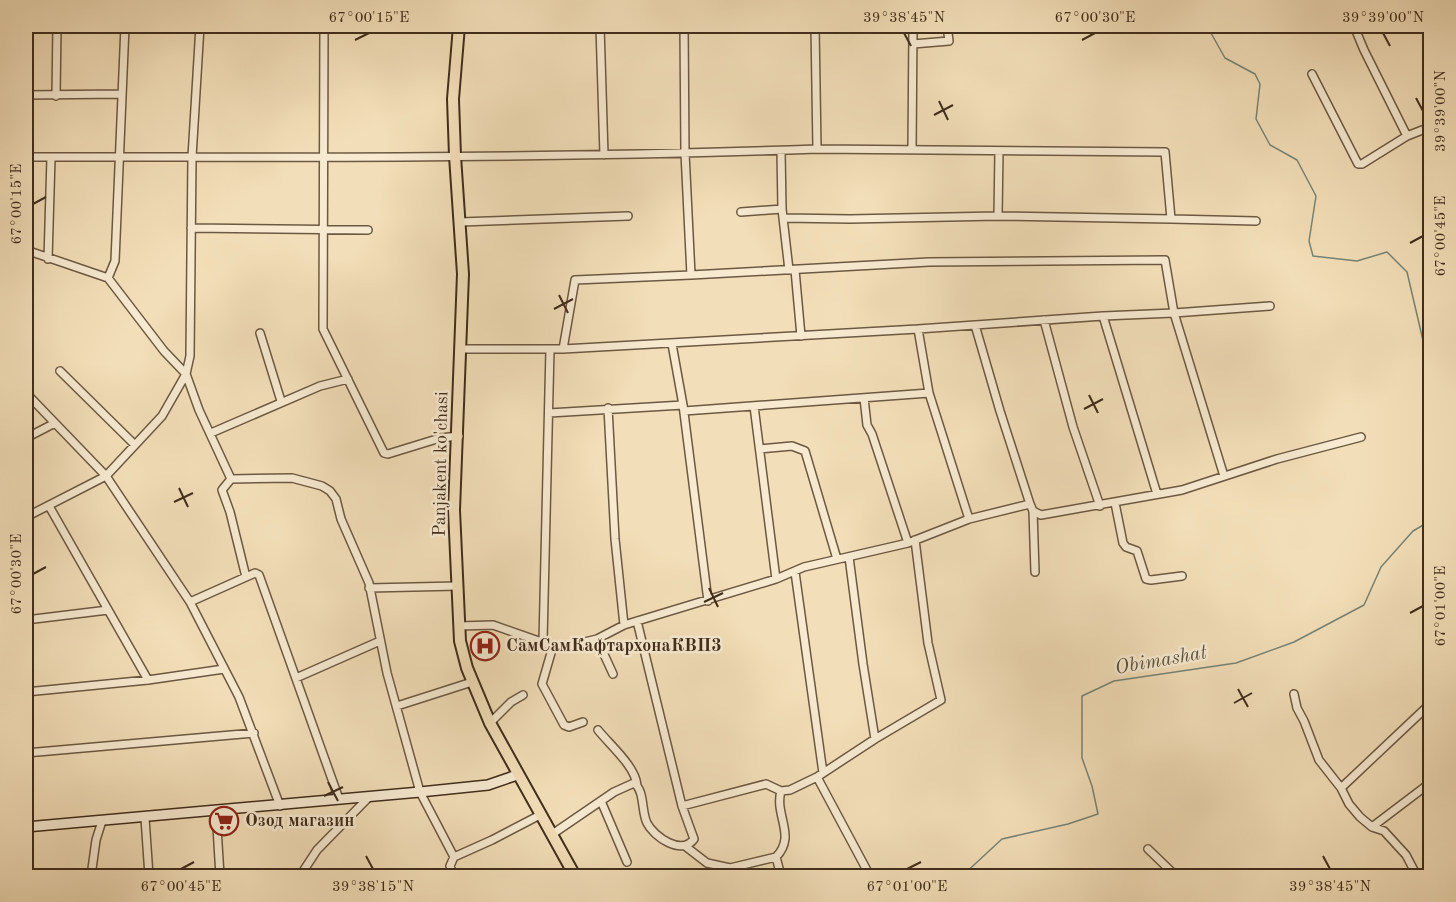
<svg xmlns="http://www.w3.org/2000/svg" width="1456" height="902" font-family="'Old Standard TT',serif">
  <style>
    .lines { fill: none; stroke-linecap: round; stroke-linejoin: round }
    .stream { stroke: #778375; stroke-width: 1.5 }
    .street-casing { stroke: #6c5942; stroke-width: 10 }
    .secondary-casing { stroke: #402d1b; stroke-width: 12 }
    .primary-casing { stroke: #402d1b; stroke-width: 14 }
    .street { stroke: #f7ead1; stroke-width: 7 }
    .secondary { stroke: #f7ead1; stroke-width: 9 }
    .primary { stroke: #f2deb8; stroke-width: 10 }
    .ticks { fill: none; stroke: #402d1b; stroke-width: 2 }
    .labels { text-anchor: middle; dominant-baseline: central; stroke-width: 5; stroke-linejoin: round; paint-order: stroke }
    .street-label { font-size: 18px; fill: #402d1b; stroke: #f7ead1 }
    .poi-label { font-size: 18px; font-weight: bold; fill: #402d1b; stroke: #f7ead1; text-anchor: start }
    .water-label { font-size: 20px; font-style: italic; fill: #575140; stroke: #f7ead1 }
    .neatline { fill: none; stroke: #402d1b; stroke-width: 2 }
    .ticks-label { font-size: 15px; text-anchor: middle; fill: #402d1b }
  </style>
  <rect width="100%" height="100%" fill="#f2deb8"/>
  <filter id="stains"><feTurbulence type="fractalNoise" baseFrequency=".00333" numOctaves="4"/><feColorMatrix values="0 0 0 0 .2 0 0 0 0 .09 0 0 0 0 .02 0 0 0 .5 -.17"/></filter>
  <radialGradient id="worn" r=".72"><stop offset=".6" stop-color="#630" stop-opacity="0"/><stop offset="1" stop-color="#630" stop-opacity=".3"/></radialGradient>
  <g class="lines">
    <path class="stream" d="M1207,26l18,32 30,16 5,10 -4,35 14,26 27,15 19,36 -7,45 4,15 44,5 30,-9 20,20 18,77h5
      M962,876l40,-37 66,-15 30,-10 -6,-28 -10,-28v-62l32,-15 122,-18 58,-21 70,-37 17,-38 32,-36 17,-10"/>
    <g class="street-casing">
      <path id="street" d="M200,26l-8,131c209,1 417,-1 625,-8l-2,-123
        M324,26l-1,303 61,124 4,1 52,-16 19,-2
        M600,26l4,129
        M1354,26l10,24 43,86
        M913,44l36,-3 -2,-15
        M1312,74l46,90h4l45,-28 23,-9
        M26,95l96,-1
        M56,96l1,-70
        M912,150l1,-124
        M781,151l1,58 7,61
        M26,157h166l-2,199 -4,18 -24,42 -56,60 -80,41
        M741,212l41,-3
        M998,216l1,-65
        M784,218l66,1 148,-3 173,3 -6,-67 -348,-3
        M1171,219l85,2
        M460,222l168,-6
        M191,228l177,2
        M26,250l82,28 56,73 22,23 13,36 32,69 61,-1 30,8 8,5 6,8 5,20 28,64 18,90 33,119 34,65 38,-17 48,-25
        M48,259l3,-101
        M795,270l6,66
        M691,275l238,-13 236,-2 9,53 50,163
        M108,278l7,-17 10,-235
        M1103,316l71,-3 96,-7
        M1044,320l29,107 27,79
        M975,325l25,86 30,93 3,7 8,4 141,-25 95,-31 84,-22
        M918,329l11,64 40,126
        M260,333l21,68
        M672,344l11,61 25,196
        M461,349h89
        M563,349l355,-20 185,-13 54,178
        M60,371l75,74
        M26,393l80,83 84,126 49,95 41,109
        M864,398l3,27 5,9 36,109
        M754,406l22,173
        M608,408l7,131 9,86
        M549,413l134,-8 1,6 245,-18
        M211,433l109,-47 28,-7
        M26,438l29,-15
        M760,449l32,-3 13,5 32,108
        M231,479l-9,11 8,22 16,65 9,-4 4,2 80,224
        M1115,503l8,40 3,4 11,4 9,28 5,1 31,-4
        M49,506l99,174
        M1033,511l2,61
        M849,557l14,107 12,75
        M795,572l28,201
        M369,588l89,-2
        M190,602l56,-25
        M26,620l82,-10
        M637,621l45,185 84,-22 15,7 9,-1 27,-13 58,-38 66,-39 -13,-57 -13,-103
        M459,626l34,-1 60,21 19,-1 25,-6 27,-14 152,-46 28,-12 104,-24 61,-24 61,-15
        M597,639l16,35
        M543,641l7,-292h13l12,-69 116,-5 -6,-122 -1,-127
        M553,646l-11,38 22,41 5,2 14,-5
        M296,678l84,-37
        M26,692l122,-12 76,-11
        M1294,694l3,14 7,13 15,39 22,28 8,16 11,13 12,10 12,4 22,24 11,21
        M397,706l75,-24
        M490,723l21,-21 12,-7
        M598,730c12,15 37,36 39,55
        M26,753l228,-20
        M817,777l53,99
        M1341,788l89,-84
        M601,801l26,61
        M216,811l4,65
        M145,818l4,58
        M1372,827l58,-44
        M551,835l63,-43 20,-9c11,8 7,28 13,40 7,14 35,33 47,16l-12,-33
        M685,846l22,17 23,5 46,-11c21,-21 -2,-42 5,-66
        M1148,849l28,27
        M454,857l-4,9 4,10
        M776,857l5,19
        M91,876l5,-36 6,-19
        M300,876l17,-26 52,-53"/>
    </g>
    <g class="secondary-casing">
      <path id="secondary" d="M26,827l394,-35 68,-7 29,-10"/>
    </g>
    <g class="primary-casing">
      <path id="primary" d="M459,26l-6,73 2,57 8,118 -9,236 6,131 7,27 23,55 85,153"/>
    </g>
    <use href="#street" class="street"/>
    <use href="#secondary" class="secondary"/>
    <use href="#primary" class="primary"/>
  </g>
  <path class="ticks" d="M904,33l7,13M1383,33l7,13M355,40l14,-7M1082,40l13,-7M1416,98l7,13M939,101l9,19M934,115l19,-10M33,204l13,-7M1410,243l13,-7M559,295l9,18M554,309l19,-10M1089,395l9,18M1084,409l19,-10M179,488l9,19M174,502l19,-9M33,574l13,-7M709,588l9,19M704,602l19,-9M1410,613l13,-7M1238,689l10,18M1234,703l18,-10M328,782l10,19M324,796l19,-9M366,856l7,13M1323,856l7,13M181,869l13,-7M907,869l14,-7"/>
  <defs>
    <g id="hospital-ring" transform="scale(1.5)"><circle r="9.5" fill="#f7ead1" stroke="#8f2418" stroke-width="1.5"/><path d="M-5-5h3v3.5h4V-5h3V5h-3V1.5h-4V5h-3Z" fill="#8f2418"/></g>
    <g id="supermarket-ring" transform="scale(1.5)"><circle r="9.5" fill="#f7ead1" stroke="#8f2418" stroke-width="1.5"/><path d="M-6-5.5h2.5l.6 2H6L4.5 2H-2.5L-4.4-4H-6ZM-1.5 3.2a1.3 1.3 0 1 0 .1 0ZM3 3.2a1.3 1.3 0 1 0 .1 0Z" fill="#8f2418"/></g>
  </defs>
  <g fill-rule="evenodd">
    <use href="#hospital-ring" x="485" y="646"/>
    <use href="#supermarket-ring" x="224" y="821"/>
  </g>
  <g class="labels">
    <g class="street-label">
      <text transform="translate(441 464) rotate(-89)">Panjakent ko'chasi</text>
    </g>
    <g class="poi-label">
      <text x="506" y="646">СамСамКафтархонаКВП3</text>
      <text x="245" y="821">Озод магазин</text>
    </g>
    <g class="water-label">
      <text transform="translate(1161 661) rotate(-10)">Obimashat</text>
    </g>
  </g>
  <rect width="1456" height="902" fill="none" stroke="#f2deb8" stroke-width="66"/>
  <rect x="33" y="33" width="1390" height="836" class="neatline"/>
  <g class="ticks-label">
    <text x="369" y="22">67°00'15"E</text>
    <text x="904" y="22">39°38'45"N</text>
    <text x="1095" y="22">67°00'30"E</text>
    <text x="1383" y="22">39°39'00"N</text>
    <text transform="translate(1440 111) rotate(-90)" y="5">39°39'00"N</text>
    <text transform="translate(16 204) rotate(-90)" y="5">67°00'15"E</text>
    <text transform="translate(1440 236) rotate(-90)" y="5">67°00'45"E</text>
    <text transform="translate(16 574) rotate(-90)" y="5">67°00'30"E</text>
    <text transform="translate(1440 606) rotate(-90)" y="5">67°01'00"E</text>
    <text x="181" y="891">67°00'45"E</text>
    <text x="373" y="891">39°38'15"N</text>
    <text x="907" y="891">67°01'00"E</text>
    <text x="1330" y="891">39°38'45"N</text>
  </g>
  <rect width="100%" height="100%" filter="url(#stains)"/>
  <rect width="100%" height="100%" fill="url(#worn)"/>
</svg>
